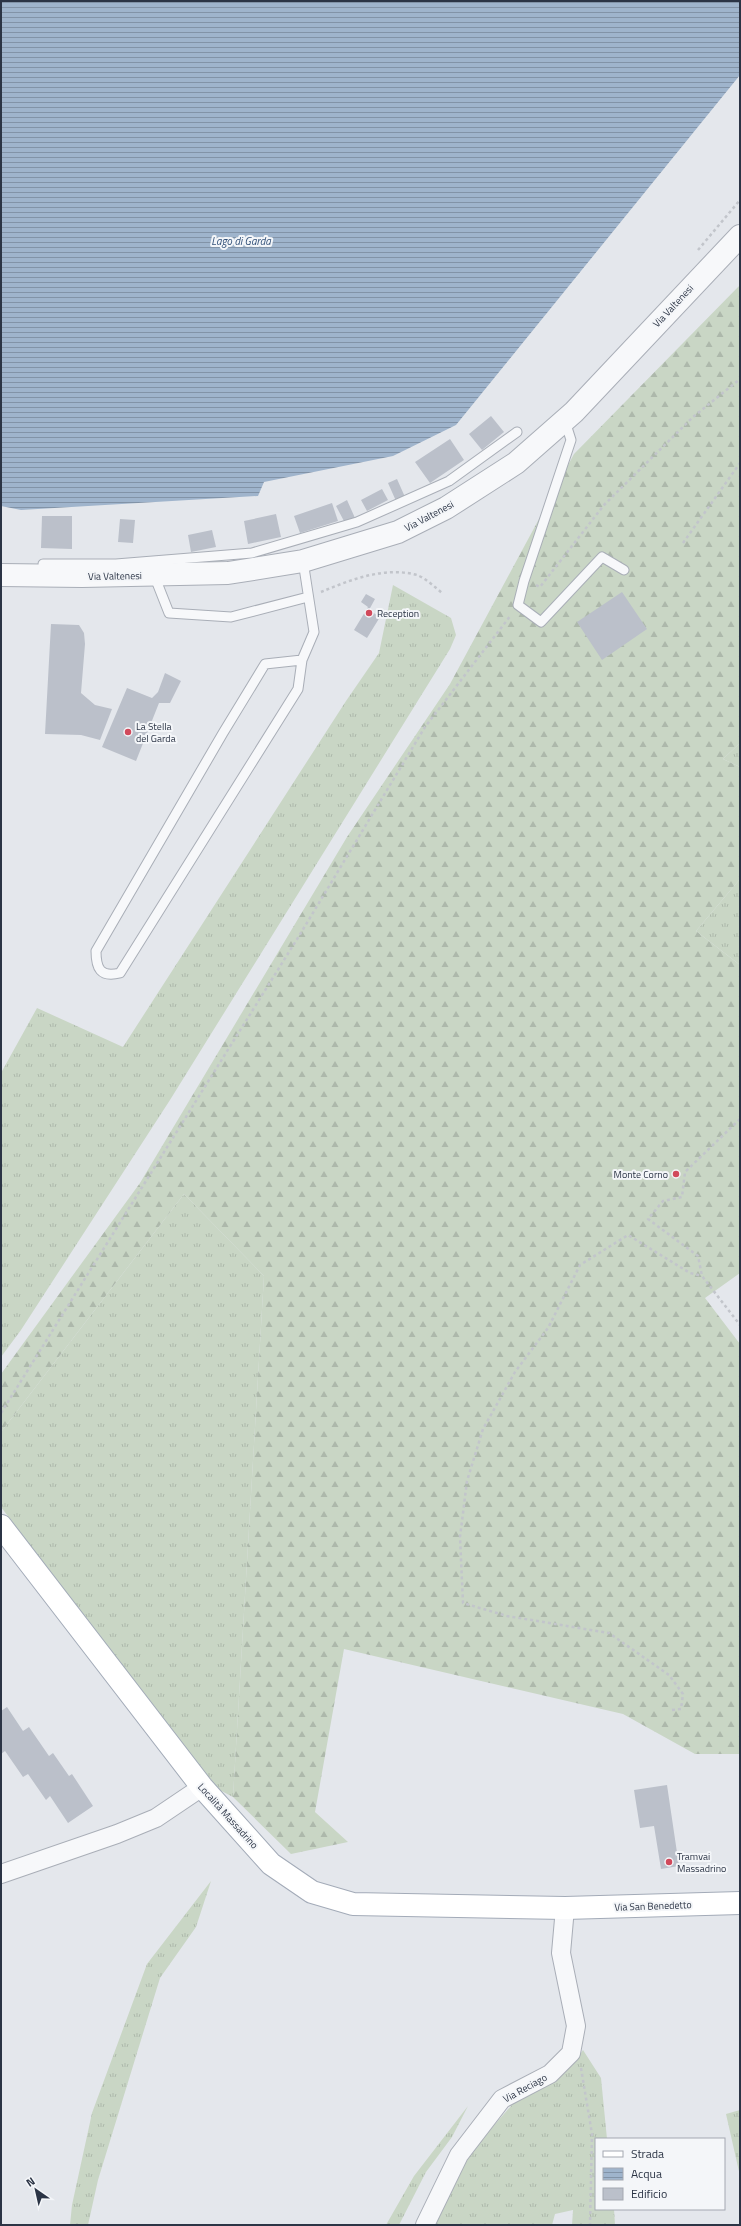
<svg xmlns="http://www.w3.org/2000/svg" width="741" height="2226" font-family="'Titillium Web',sans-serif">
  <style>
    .grass { fill: url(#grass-tufts) }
    .forest { fill: url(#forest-firs) }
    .water { fill: url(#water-rules) }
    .building { fill: #bbc0ca }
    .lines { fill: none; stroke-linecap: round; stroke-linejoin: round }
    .service-casing { stroke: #a9aeb7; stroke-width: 11 }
    .minor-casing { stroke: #a9aeb7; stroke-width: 20 }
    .tertiary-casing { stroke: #a9aeb7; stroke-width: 24 }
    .primary-casing { stroke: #a3abb8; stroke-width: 24 }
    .path { stroke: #c2c5cb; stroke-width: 2.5; stroke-dasharray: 3 3; stroke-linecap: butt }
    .service { stroke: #f7f8fa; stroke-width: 9 }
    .minor { stroke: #f7f8fa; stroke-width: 18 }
    .tertiary { stroke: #f7f8fa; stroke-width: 22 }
    .primary { stroke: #fff; stroke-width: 22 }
    .poi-dot { fill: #d1495b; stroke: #f4f6f9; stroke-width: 1.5 }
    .labels { text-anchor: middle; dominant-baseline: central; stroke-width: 4; stroke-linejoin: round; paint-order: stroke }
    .street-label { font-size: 10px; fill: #2b3445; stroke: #f4f6f9 }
    .poi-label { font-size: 10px; fill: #2b3445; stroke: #f4f6f9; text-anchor: start }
    .water-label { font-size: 11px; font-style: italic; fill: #34527a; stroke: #f4f6f9 }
  </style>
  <defs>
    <pattern id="grass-tufts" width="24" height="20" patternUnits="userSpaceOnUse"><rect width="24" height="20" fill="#c9d6c5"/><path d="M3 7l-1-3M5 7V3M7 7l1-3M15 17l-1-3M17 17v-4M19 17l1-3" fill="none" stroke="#adb8ab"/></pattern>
    <pattern id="forest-firs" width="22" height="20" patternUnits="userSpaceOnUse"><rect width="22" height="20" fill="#c9d6c5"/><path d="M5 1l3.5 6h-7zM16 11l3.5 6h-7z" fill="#adb8ab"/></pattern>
    <pattern id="water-rules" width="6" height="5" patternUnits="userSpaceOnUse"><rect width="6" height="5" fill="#9fb4cc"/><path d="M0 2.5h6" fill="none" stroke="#8293a7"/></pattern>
  </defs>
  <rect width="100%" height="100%" fill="#e4e7ec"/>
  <path class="grass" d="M393,585l58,33 5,17 -6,14 -280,451 -149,230 -20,27v-284l36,-65 86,39 223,-346 33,-48z
    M740,743v24l-17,-8z
    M740,879v86l-44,-34z
    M184,1194l80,82 -31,521 -23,-12 -209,-278v-75z
    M211,1881l-15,46 -36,51 -62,202 -10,45h-18l2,-20 20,-92 55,-149z
    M583,2050l18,28 6,61h-11v70h18l1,16h-43l1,-15 -18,4 -3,11h-122l29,-59 23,-27 36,-41 56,-35z
    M468,2106l-16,31 -26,35 -27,53h-13l28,-49z
    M740,2110v66l-14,-62z"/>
  <path class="forest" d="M740,285v458l-17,16 17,8v112l-44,52 44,34v308l-35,25 35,46v410h-45l-72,-40 -279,-65 -29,163 33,30 -57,12 -58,-57 31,-521 -80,-82 -183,238v-58l139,-191 207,-346 103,-153 124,-230z"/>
  <path class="water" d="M1,1h739v74l-284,350 -63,31 -129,26 -6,14 -237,14 -20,-4z"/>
  <path class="building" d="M491,416l13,16 -22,18 -13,-16z
    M450,439l14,21 -34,23 -15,-21z
    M397,479l8,18 -9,4 -8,-18z
    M382,489l6,11 -21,11 -6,-11z
    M347,500l8,18 -10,5 -9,-17z
    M332,503l6,18 -38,12 -6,-17z
    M276,514l5,23 -33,7 -4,-23z
    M42,516h30v33l-31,-1z
    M120,519l15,1 -2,23 -15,-1z
    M212,530l4,17 -25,5 -3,-17z
    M622,592l25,37 -45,31 -25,-38z
    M366,594l9,5 -6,11 11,7 -13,21 -13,-8 14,-23 -7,-5z
    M51,624l28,1 5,8 1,11 -4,49 14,12 17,4 -12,31 -19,-5 -36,-1z
    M165,673l16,8 -11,22h-11l-23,58 -34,-14 25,-59 25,10 6,-6z
    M7,1707l16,24 6,-4 20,29 4,-3 16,23 3,-2 21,32 -25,17 -18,-27 -4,4 -18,-26 -5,3 -18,-26 -4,3v-43z
    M667,1785l12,81 -18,3 -7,-43 -14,2 -6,-38z"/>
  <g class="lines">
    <g class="service-casing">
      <path id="service" d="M565,421l6,19 -47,141 -6,24 23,17 61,-65 22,13
        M43,564h73
        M154,575l15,38 62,4 77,-20
        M116,576v-12l136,-11 105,-31 92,-41 68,-49
        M302,660l-37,4 -42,69 -127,218c0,17 4,27 24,22l178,-284 4,-29 12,-28 -11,-71"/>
    </g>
    <g class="minor-casing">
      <path id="minor" d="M1,1874l116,-40 39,-16 46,-31
        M425,2225l34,-70 43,-56 48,-25 21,-21 5,-27 -15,-73 4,-45"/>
    </g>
    <g class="tertiary-casing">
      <path id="tertiary" d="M1,575l81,1 146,-3 75,-12 95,-29 48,-24 70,-45 58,-51 166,-176"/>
    </g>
    <g class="primary-casing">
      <path id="primary" d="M1,1526l201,261 69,77 41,28 41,12 212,4 175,-5"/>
    </g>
    <path class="path" d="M698,250l42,-50
      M683,543l57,-80
      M536,585l4,2 64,-82 89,-88 47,-38
      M321,592c29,-12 64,-26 96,-17 8,3 18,12 25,18
      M740,1119l-55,53 -3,25 -19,4 -15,18 50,37 4,20 38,49
      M1,1413l298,-477 126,-209 86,-112
      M672,1710l9,-1 2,-15 -14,-19 -60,-42 -102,-17 -44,-13 -3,-66 7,-56 16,-52 32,-57 33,-44 32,-63 48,-30 62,38 12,3
      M581,2068l11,66 -2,91"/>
    <use href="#service" class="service"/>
    <use href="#minor" class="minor"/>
    <use href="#tertiary" class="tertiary"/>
    <use href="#primary" class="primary"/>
  </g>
  <g class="poi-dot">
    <circle cx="369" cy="613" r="4"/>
    <circle cx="128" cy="732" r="4"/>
    <circle cx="676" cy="1174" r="4"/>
    <circle cx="669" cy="1862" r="4"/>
  </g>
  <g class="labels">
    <g class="street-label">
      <text transform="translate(673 306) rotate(-47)">Via Valtenesi</text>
      <text transform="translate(429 516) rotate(-28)">Via Valtenesi</text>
      <text transform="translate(115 576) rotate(-1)">Via Valtenesi</text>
      <text transform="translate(228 1816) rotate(48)">Località Massadrino</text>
      <text transform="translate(653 1906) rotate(-2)">Via San Benedetto</text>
      <text transform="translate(525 2088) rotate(-29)">Via Reciago</text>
    </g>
    <g class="poi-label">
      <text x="377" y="613">Reception</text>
      <text x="136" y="726">La Stella<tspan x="136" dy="12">del Garda</tspan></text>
      <text x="668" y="1174" text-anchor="end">Monte Corno</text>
      <text x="677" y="1856">Tramvai<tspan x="677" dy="12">Massadrino</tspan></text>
    </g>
    <g class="water-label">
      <text x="241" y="241">Lago di Garda</text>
    </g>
  </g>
  <rect width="741" height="2226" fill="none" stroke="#2b3445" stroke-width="4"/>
  <rect x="595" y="2138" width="130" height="72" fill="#f4f6f9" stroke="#a4a8b1"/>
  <rect x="603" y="2151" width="20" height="6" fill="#ffffff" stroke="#a4a8b1"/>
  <text x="631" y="2158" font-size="12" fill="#2b3445">Strada</text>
  <rect x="603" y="2168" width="20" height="12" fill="url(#water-rules)" stroke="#a4a8b1"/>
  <text x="631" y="2178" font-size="12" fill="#2b3445">Acqua</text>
  <rect x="603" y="2188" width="20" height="12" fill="#bbc0ca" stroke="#a4a8b1"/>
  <text x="631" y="2198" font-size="12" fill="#2b3445">Edificio</text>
  <g transform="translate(36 2190) rotate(326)" stroke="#f4f6f9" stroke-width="3" paint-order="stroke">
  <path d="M0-3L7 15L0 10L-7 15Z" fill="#2b3445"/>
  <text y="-6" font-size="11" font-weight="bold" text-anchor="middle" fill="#2b3445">N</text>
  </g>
</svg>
